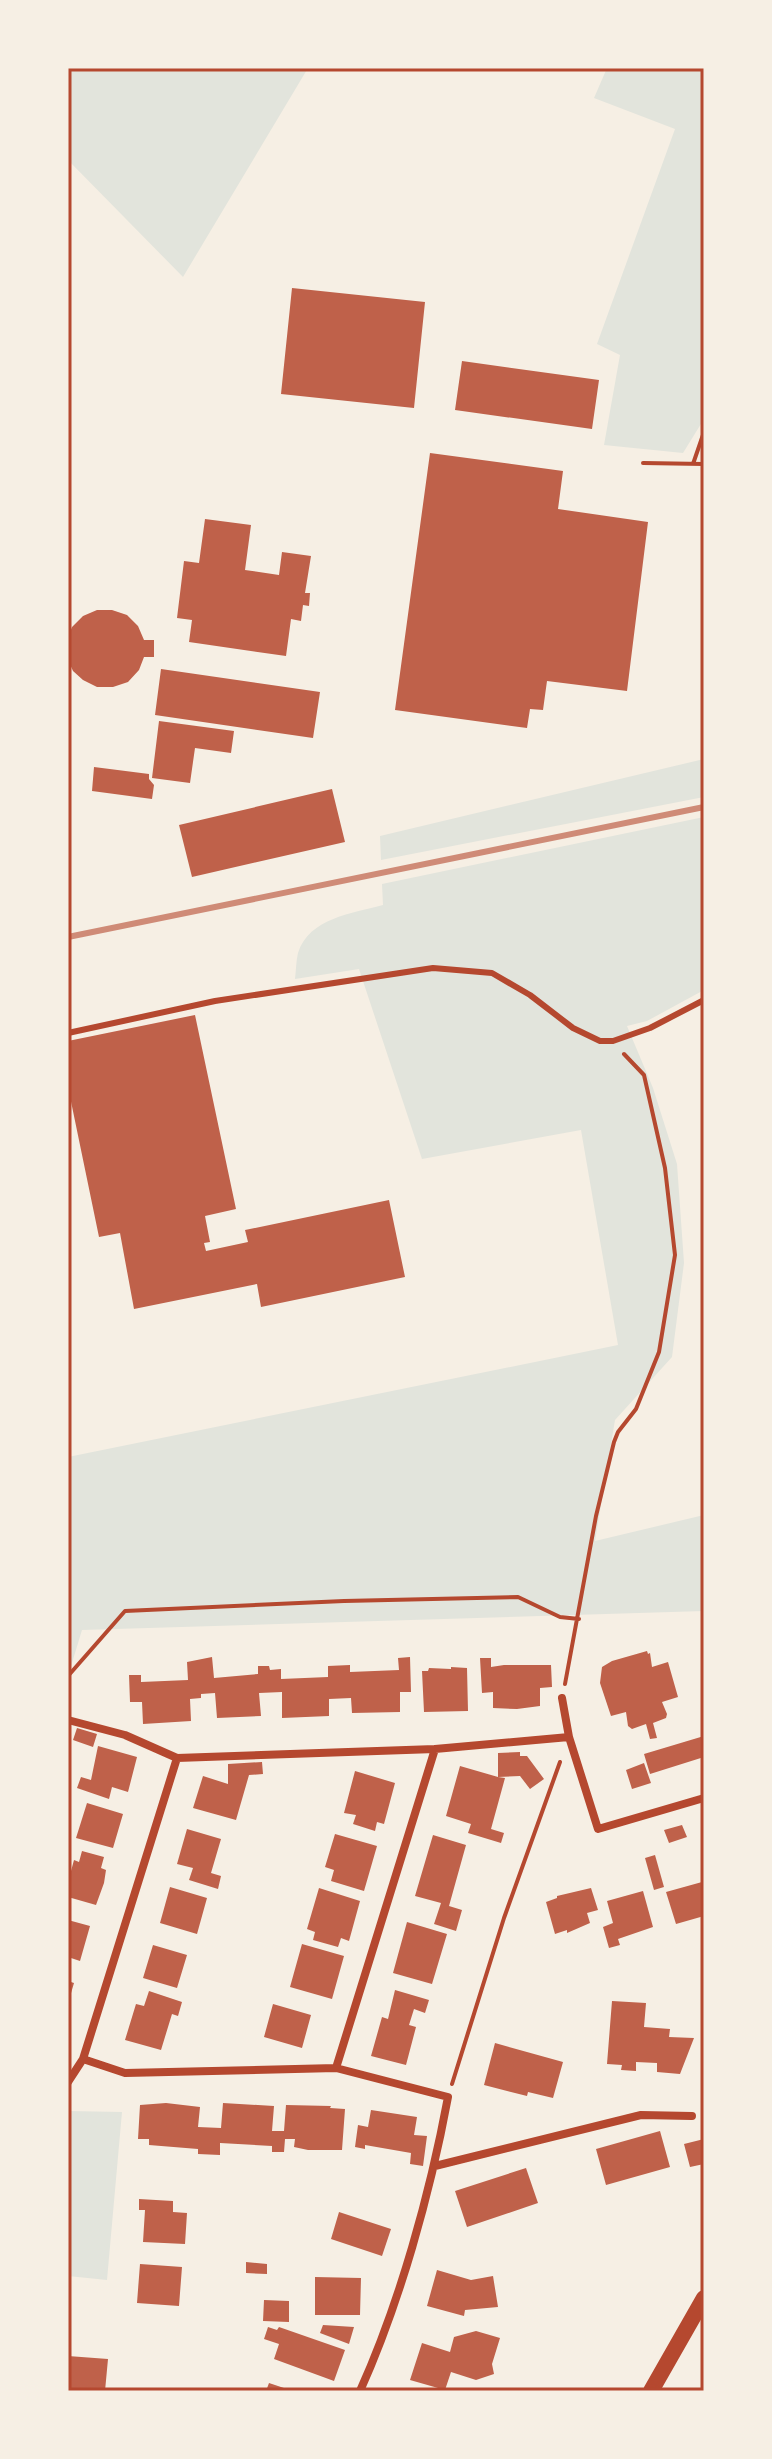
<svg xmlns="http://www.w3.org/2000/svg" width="772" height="2459" font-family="'Nunito Sans',sans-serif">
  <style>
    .green { fill: #e2e4dc }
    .building { fill: #bf614a }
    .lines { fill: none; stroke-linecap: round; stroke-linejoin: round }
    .path { stroke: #b5482f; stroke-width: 4 }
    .service { stroke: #b5482f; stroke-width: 6 }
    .minor { stroke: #b5482f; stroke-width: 8 }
    .secondary { stroke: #b5482f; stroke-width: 16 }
    .rail { stroke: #cf8b77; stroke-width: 6 }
    .neatline { fill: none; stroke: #b5482f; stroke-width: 3 }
  </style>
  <rect width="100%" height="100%" fill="#f6efe4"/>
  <path class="green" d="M68,68h240l-125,209 -115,-117z
    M607,68h97v351l-21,34 -79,-8 16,-90 -23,-11 78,-215 -81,-31z
    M704,759v38l-323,63 -1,-24z
    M704,817v173l-57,31 -20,5 26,62 24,76 7,99 -12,94 -57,63 -20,121 109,-26v96l-622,19 -14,46v-219l550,-112 -37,-215 -159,29 -63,-190 -64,10c1,-8 1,-18 3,-26 11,-35 55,-40 85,-48l-1,-21z
    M68,2111l54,1 -15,168 -39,-4z"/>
  <path class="building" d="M292,288l133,14 -11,106 -133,-14z
    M462,361l137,19 -7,49 -137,-19z
    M430,453l133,18 -5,38 90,13 -21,169 -80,-10 -4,29 -13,-1 -3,19 -132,-18z
    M205,519l46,6 -6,45 34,5 3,-23 29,4 -6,37h5l-1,13 -6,-1 -2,16 -10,-2 -5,37 -97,-14 3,-22 -15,-2 7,-57 15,2z
    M97,610h15l15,5 11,11 6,14h10v17h-10l-5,13 -11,12 -15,5h-16l-14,-7 -10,-9 -5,-11v-23l4,-10 11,-11z
    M161,669l159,23 -7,46 -158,-23z
    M159,721l75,10 -3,22 -36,-5 -5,35 -38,-5z
    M94,767l55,7v5l5,6 -2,14 -60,-8z
    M332,789l13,53 -153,35 -13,-52z
    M195,1015l41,194 -31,7 5,26 -6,1 2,8 42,-9 -3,-12 144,-30 16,77 -144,30 -4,-23 -123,25 -14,-76 -21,4 -31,-150v-46z
    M647,1651l1,3 2,-1 2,14 16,-5 10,35 -16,5 5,12 -1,4 -13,5 4,15 -7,1 -4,-15 -14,5 -4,-3 -2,-14 -15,4 -11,-33 2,-16 10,-6z
    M212,1657l2,21 44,-4v-8h11l1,4 11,-1v10l47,-2v-11l22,-1v7l49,-2 -1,-12 12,-1 1,35h-11v20l-48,1 -1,-15 -22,1v17l-47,2v-26l-23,1 2,23 -44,2 -2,-25 -14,1v4l-11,1 1,22 -48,3 -1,-22h-12l-1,-27h12v7l47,-2 -1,-18z
    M480,1658h11v9l13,-2h47l1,22 -12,1v18l-23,3 -24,-1v-16l-11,1z
    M451,1667l16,1 1,43 -44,1 -2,-41h6l1,-3 22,1z
    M77,1728l20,6 -4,13 -20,-7z
    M704,1736v21l-54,17 -6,-20z
    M98,1746l39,11 -9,35 -16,-5 -3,12 -32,-11 4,-11 10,3z
    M520,1752v4h7l17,23 -14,10 -10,-13 -22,1 7,1 -14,51 13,4 -3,10 -33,-10 3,-9 -25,-8 14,-50 38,11v-24z
    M262,1762l1,12 -14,1 -13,45 -43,-12 10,-32 25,8v-20z
    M644,1763l7,20 -19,6 -6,-19z
    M355,1771l40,12 -11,41 -7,-2 -2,9 -22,-7 3,-9 -12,-2z
    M87,1803l36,11 -10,34 -37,-10z
    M682,1825l5,12 -18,6 -5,-13z
    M187,1829l34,10 -10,34 10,3 -3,13 -29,-9 4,-12 -16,-4z
    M335,1834l42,12 -13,45 -33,-10 3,-11 -9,-3z
    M433,1835l33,10 -17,61 13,4 -6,21 -22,-7 7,-21 -26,-7z
    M82,1851l22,6 -3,11 5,2 -2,13 -8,22 -28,-8v-27l3,1 3,-11 5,2z
    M655,1855l9,32 -10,3 -9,-32z
    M702,1882l2,34 -28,8 -10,-32z
    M170,1887l37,11 -10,36 -37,-11z
    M319,1888l41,13 -11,40 -8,-3 -3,9 -25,-7 2,-8 -8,-3z
    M591,1888l7,22 -11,3 3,10 -23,10v-3l-12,4 -9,-32 11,-4v-2z
    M643,1891l10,36 -35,12 2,6 -11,3 -6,-21 10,-4 -6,-22z
    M68,1920l22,6 -10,35 -12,-4z
    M407,1922l40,12 -15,50 -39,-11z
    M302,1944l42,12 -12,43 -42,-12z
    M153,1945l34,10 -10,33 -34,-10z
    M68,1981l6,2 -5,17h-1z
    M395,1990l34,10 -4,13 -11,-4 -5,16 7,2 -10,38 -35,-9 11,-39 6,2z
    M149,1991l33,11 -4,14 -6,-2 -11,36 -36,-10 11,-36 8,2z
    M612,2001l34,2 -2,24 26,2 -1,8 25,1 -14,36 -23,-2v-9l-21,-1v9l-15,-1 1,-5 -15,-1z
    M273,2004l38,11 -9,33 -38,-11z
    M495,2043l68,19 -10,36 -25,-6 -1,4 -43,-11z
    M166,2103l34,4 -2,20 23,1 2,-25 51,3 -2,25h12l2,-26 45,1 -1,2 15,1 -3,41h-34l-14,-3 1,-8h-10l-1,13h-12v-6l-52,-3v12l-22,-1v-5l-49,-4v-6h-11l2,-34z
    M371,2110l46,7 -3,18 13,1 -4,30 -13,-2 1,-11 -46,-8v4l-10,-2 3,-22 10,2z
    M660,2131l10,36 -64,18 -10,-36z
    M704,2139v25l-14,3 -6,-23z
    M526,2168l12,35 -71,24 -12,-36z
    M139,2199l34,2v11l14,1 -2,31 -42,-2 2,-32h-6z
    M339,2212l52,17 -9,27 -51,-17z
    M246,2262l21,2v10l-21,-1z
    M140,2264l42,3 -3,39 -42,-3z
    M437,2270l34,10 22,-4 5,31 -33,3 -1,6 -37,-10z
    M315,2277l46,1 -1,37h-45z
    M264,2300l25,1v21l-26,-1z
    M323,2325l31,2 -5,17 -29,-11z
    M268,2327l9,3 2,-3 66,23 -11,31 -60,-22 5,-15 -15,-5z
    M476,2331l24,7 -8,26 2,10 -18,6 -25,-8 -6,18 -35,-10 12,-37 28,9 4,-15z
    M68,2356l40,3 -3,32h-37z
    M269,2383l21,7v1h-24z"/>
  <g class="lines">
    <path class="path" d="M643,463l61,1
      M693,464l11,-32
      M68,1676l57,-65 219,-10 174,-4 42,20 19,2
      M565,1684l31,-168 18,-74 4,-10 18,-23 23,-57 16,-97 -10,-87 -21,-93 -20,-21
      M452,2084l52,-166 56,-156"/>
    <path class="service" d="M68,1033l147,-32 218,-33 59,5 38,22 43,33 27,13h13l37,-13 54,-28"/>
    <path class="minor" d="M562,1698l7,39 29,92 106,-31
      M68,1720l57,15 52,23
      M83,2059l42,14 211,-5 99,-319
      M336,2068l112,29c-18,97 -48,205 -88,294
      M68,2082l15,-23 94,-301 258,-9 134,-12
      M435,2166l206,-51 51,1"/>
    <path class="secondary" d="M651,2391l53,-93"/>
    <path class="rail" d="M68,937l636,-130"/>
  </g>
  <rect width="772" height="2459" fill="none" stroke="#f6efe4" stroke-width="140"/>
  <rect x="70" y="70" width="632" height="2319" class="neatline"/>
</svg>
